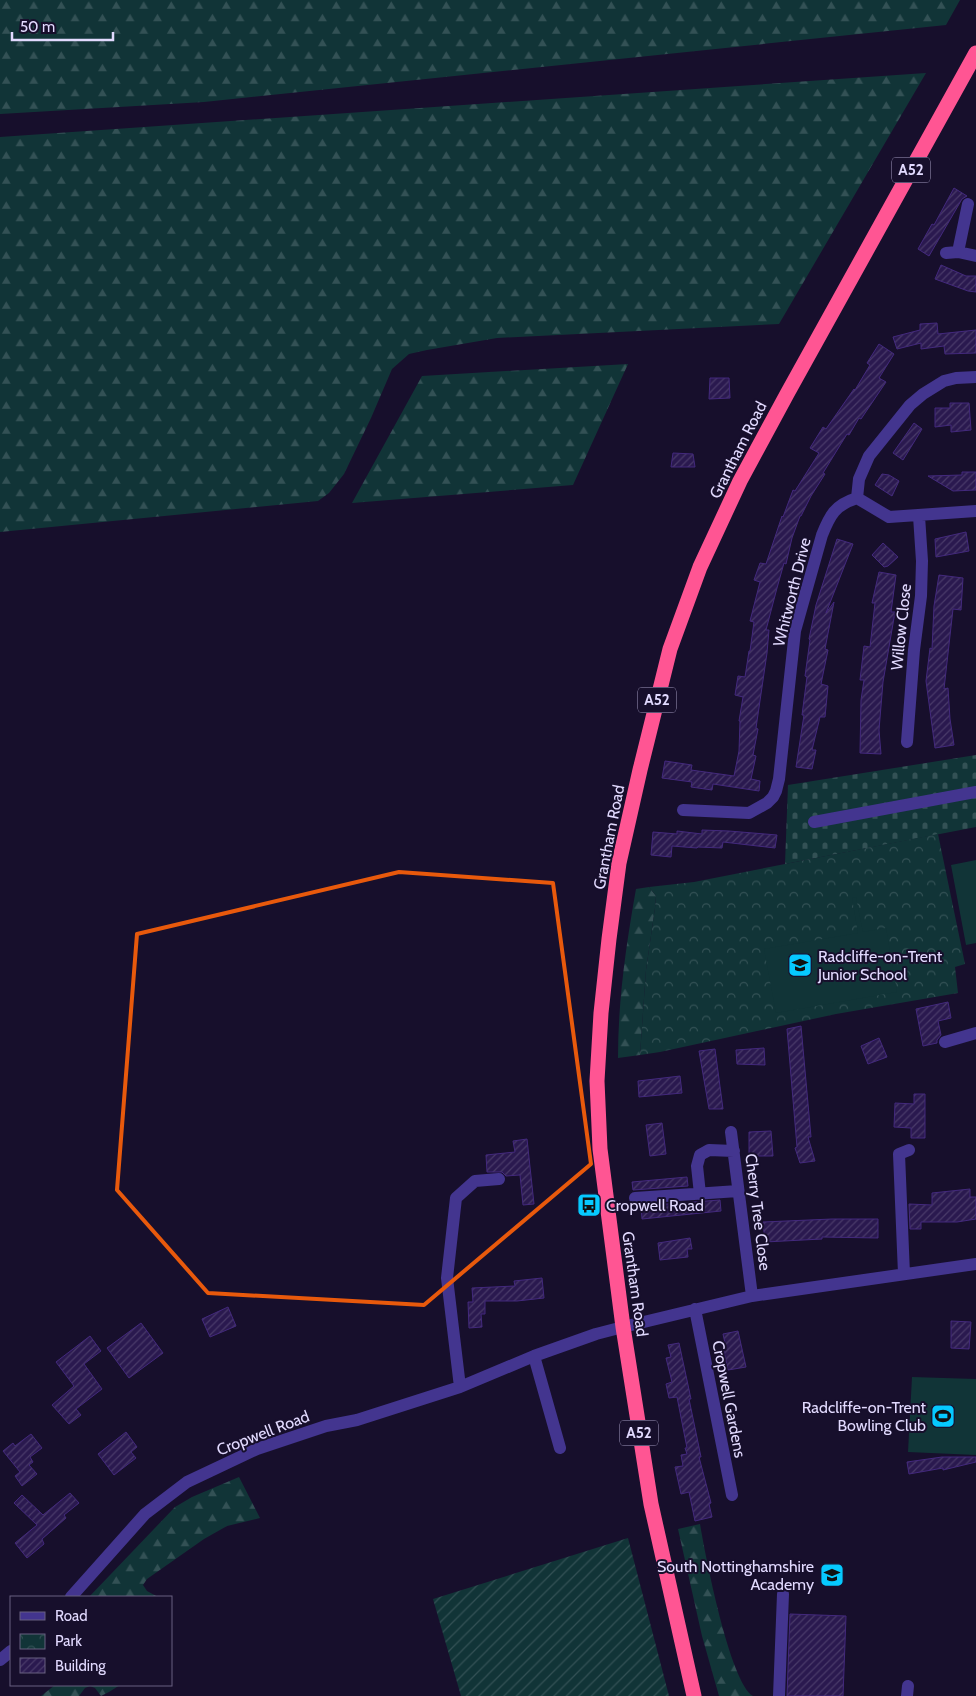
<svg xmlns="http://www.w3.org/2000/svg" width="976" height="1696" font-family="Cabin,sans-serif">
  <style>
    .forest { fill: url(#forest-firs) }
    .cemetery { fill: url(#cemetery-stones) }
    .park { fill: url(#park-crowns) }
    .garden { fill: url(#garden-furrows) }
    .pitch { fill: #113437 }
    .building { fill: url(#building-hatch); stroke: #43297d }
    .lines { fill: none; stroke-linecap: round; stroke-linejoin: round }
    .minor { stroke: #43358f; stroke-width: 12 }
    .highway { stroke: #ff5593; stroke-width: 15 }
    .marked { fill: none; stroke: #e8590c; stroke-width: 4; stroke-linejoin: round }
    .labels { text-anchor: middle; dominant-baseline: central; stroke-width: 4; stroke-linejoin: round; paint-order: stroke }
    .shield { fill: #170f2c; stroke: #a59dc0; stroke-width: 1 }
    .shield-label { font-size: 15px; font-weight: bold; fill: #e2daff }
    .street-label { font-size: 16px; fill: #e2daff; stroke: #170f2c }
    .poi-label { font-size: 16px; fill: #e2daff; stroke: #170f2c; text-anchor: start }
  </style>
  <defs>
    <pattern id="forest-firs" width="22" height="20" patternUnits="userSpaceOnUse" patternTransform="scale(1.25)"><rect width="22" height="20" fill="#113437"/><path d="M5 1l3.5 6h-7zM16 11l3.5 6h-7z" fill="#335155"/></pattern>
    <pattern id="cemetery-stones" width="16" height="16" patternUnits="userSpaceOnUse" patternTransform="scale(1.25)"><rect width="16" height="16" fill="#113437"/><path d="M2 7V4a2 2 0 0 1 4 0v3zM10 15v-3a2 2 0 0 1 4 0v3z" fill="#335155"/></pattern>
    <pattern id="park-crowns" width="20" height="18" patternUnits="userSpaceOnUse" patternTransform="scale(1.25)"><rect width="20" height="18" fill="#113437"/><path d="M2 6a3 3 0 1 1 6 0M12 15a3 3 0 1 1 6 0" fill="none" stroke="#335155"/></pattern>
    <pattern id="garden-furrows" width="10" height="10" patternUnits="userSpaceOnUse" patternTransform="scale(1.25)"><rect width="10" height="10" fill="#113437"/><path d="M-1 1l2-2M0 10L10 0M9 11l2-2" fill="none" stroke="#335155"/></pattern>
    <pattern id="building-hatch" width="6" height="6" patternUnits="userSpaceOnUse" patternTransform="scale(1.25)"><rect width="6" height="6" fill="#2a194f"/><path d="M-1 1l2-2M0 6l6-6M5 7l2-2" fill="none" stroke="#493a69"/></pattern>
  </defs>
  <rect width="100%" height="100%" fill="#170f2c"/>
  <path class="forest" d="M0,0h960l-14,25 -742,77 -204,12z
    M926,73l-147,251 -282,14 -70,12 -18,4 -17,15 -21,49 -27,56 -15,19 -11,8 -318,31v-395z
    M628,364l-55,121 -221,18 70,-127z
    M649,887l7,9 -1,12 -9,62 -6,85 -22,3c0,-57 8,-113 18,-169z
    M239,1477l21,41 -33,8 -23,13 -57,40 -4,6 4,6 11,6h-69l86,-90 17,-10z
    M700,1524c5,30 30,159 53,172h-34l-17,-60 -24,-107z
    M55,1685h65l-11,7 -8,4 -6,-8 -5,-2 -5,2 -6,8h-38z"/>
  <path class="cemetery" d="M976,755v72l-191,37 3,-79z"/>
  <path class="park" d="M938,834l27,130 -10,3 3,26 -122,21 -176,38 -20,3 6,-85 9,-62 1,-12 -7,-9 45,-5z"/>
  <path class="garden" d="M628,1538l41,158h-208l-28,-97z"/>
  <path class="pitch" d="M976,860v83l-10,2 -15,-80z
    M856,897l7,35 23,-4 11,64 -121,21 -12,-64 94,-16 -6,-35z
    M912,1377l64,2v76l-68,-3z"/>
  <path class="building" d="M954,188l13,8 -5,3 -33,57 -11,-7 14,-25 2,1z
    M941,265l25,11h10v16l-8,-1 -33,-12z
    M937,323l1,11 38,-4v23l-31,1 -1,-8 -23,3v-6l-24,6 -4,-12 27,-7v-6z
    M879,344l15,10 -15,24 7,4 -25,37 -2,-1 -10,17 -2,-1 -24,39 2,1 -14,22 -10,20h-1l-8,22 -6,26 -2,-1 -7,25 -11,42h3l-2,23 -11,75 2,1 -5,26 3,1 -5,23 9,2 -1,10 -46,-7 -1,6 -21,-3 1,-5 -30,-4 3,-17 27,4 -1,5 43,6 5,-25 1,-30h-1l4,-24 -8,-2 3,-19 7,1 4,-26h1l4,-29 -4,-1 10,-39 -6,-2 6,-17 6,1 16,-48 1,1 10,-27 2,1 24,-38 -9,-5 13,-21 3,2 28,-40 1,1 15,-25 -3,-2z
    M710,378h19l1,20 -21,1z
    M950,403h19l2,27 -20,2v-7l-16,2v-19h15z
    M914,423l8,6 -19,31 -10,-7z
    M673,453l20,1 2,13h-24z
    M962,472h14v18l-23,1 -25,-15 34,-1z
    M882,474l7,1 10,6 -7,15 -17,-11z
    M966,532l3,19 -33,6 -1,-18z
    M837,539l16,5 -27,69 8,-11 -9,47 3,1 -7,34 7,2 -3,31h-5l-8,33h4l-4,19 -16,-2 8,-52h-2l5,-38 -2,-1 5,-36 -1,-1 7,-34z
    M883,543l15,14 -10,9 -4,1 -12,-12z
    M879,572l17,3 -5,37h4l-12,70 -4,48 2,24 -21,-1 1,-53 3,-20h-4l4,-34 6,1 5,-44h-3z
    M939,575l24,3 -2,32 -8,-1 -9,80 4,-1 2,31 4,26 -19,3 -9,-67 4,-33 2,1 2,-43z
    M702,830l27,1 48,4 -2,13 -52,-6 -1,6 -24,-1 -1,1 -25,-2 -1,11 -20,-2 2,-23 24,2v-3l25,3z
    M948,1002l3,16 -13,3 3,14 -4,5v3l-14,3 -7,-37z
    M801,1026l10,111h-3l7,24 -15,2 -5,-15 2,-1 -10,-118z
    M879,1038l8,19 -19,7 -7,-18z
    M764,1048l1,17 -28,-1 -1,-14z
    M715,1049l8,60h-14l-10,-58z
    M680,1076l2,17 -43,4 -1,-16z
    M914,1094h11v44h-14v-10l-17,-1 1,-24 19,1z
    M662,1123l4,31 -16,2 -4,-31z
    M771,1131l2,25h-24v-24z
    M527,1139l7,65 -11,1 -3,-30 -14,1 -4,-4h-15l-1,-17 29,-3 -2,-11z
    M687,1177l1,9 -55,4 -1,-8z
    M970,1189v8h6v22l-19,3h-36v7h-11l-1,-25 23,1v-12z
    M720,1200l1,11 -79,8 -1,-13z
    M832,1219h46v19l-56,-1v2l-57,3 -2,-20z
    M690,1238l2,11h-5l1,8 -28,3 -2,-17z
    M542,1278l2,20 -27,3h-32v13h-4l1,13 -13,1 -1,-26h5l-1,-14 43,-2 -1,-5z
    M228,1307l8,19 -26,11 -8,-18z
    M951,1321l20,1 -2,27 -18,-1z
    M141,1323l22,30 -34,25 -22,-30z
    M738,1331l8,36 -18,3 -6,-27h3l-2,-9z
    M90,1336l11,15 -17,13 18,25 -26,20 5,6 -12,9 -17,-19 22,-19 -18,-24z
    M679,1343l12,56h-2l12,58h-2l12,46 -2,1 3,13 -17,4 -6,-29 -8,2 -6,-27 8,-1 -2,-11 6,-1 -2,-6h2l-10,-51 -8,1 -3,-14 6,-2 -6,-24 5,-1 -3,-12z
    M126,1432l11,15 -6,5 5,6 -22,17 -16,-21z
    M31,1434l11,14 -12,9 3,5 -4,3 8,9 -15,12 -7,-10 5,-4 -17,-21 10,-8 2,3z
    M942,1457h34v5l-33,8v-2l-34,6 -2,-12z
    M70,1493l9,10 -15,12 2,3 -24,21 2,5 -17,14 -12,-15 22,-18 -23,-22 8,-8 21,20z
    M790,1614l56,2 -3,80h-56z"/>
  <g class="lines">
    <path class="minor" d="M958,252l18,4
      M946,253l12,-1 10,-48
      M857,498l32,19 87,-6
      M907,742l7,-92 7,-54 1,-35 -3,-45
      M683,810l66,3 18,-10 6,-6 3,-6 3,-12 16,-148 27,-96c8,-20 13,-30 35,-37l2,-19 10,-23 41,-51 13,-11 21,-13 12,-3 20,-1
      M814,822l162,-30
      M945,1042l31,-9
      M731,1132l21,164
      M700,1194l-3,-28 3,-11 9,-5 25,1
      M635,1198l103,-7
      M904,1274l-5,-120 10,-4
      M695,1309l37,186
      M534,1356l26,92
      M460,1387l-13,-109 9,-80 19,-17 24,-2
      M71,1597l74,-83 42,-32 70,-33 69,-23 31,-6 103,-33 74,-31 62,-22 27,-7 129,-31 224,-32
      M0,1660l11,-9
      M779,1696l4,-102
      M907,1696l1,-10"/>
    <path class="highway" d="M694,1696l-43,-192 -28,-177 -23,-178 -3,-68 4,-68 8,-74 10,-76 21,-93 30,-121 30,-82 40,-86 47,-87 189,-341"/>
  </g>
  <path class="marked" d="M399,872l154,11 38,281 -167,141 -216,-12 -91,-103 20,-256z"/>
  <defs>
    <g id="school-square" transform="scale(1.25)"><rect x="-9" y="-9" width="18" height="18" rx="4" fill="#06c9ff" stroke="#170f2c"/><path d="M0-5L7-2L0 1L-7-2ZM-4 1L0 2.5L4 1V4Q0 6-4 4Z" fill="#111"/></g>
    <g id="bus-square" transform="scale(1.25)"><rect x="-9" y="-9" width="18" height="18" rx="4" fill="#06c9ff" stroke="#170f2c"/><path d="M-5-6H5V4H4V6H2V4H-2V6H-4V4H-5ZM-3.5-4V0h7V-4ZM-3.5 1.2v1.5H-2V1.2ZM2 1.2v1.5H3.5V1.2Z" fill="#111"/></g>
    <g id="stadium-square" transform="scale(1.25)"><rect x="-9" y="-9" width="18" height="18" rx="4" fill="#06c9ff" stroke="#170f2c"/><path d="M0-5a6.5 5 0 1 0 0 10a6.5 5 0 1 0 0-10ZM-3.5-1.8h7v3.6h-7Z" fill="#111"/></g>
  </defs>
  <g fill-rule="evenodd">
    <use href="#school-square" x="800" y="965"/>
    <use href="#bus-square" x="589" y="1205"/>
    <use href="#stadium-square" x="943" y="1416"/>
    <use href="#school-square" x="832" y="1575"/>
  </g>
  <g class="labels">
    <g class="shield">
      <rect x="892" y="157.5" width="38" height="25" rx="4"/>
      <rect x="638" y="687.5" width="38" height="25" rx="4"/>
      <rect x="620" y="1420.5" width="38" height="25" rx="4"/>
    </g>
    <g class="shield-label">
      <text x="911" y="170">A52</text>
      <text x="657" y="700">A52</text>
      <text x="639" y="1433">A52</text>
    </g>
    <g class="street-label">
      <text transform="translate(738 450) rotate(-63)">Grantham Road</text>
      <text transform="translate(792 592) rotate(-76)">Whitworth Drive</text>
      <text transform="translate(901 627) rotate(-84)">Willow Close</text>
      <text transform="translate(609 837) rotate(-79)">Grantham Road</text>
      <text transform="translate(758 1212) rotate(83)">Cherry Tree Close</text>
      <text transform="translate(635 1284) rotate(82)">Grantham Road</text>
      <text transform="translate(729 1399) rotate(79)">Cropwell Gardens</text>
      <text transform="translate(263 1433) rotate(-21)">Cropwell Road</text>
    </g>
    <g class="poi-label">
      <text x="818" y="956">Radcliffe-on-Trent<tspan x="818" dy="18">Junior School</tspan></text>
      <text x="606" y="1205">Cropwell Road</text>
      <text x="926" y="1407" text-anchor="end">Radcliffe-on-Trent<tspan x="926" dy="18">Bowling Club</tspan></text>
      <text x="814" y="1566" text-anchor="end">South Nottinghamshire<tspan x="814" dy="18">Academy</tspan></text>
    </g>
  </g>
  <rect x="10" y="1596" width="162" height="90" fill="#170f2c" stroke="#686080"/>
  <rect x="20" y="1612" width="25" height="8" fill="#43358f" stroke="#686080"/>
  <text x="55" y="1621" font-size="15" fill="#e2daff">Road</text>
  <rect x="20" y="1634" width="25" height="15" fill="url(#park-crowns)" stroke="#686080"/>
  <text x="55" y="1646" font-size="15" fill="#e2daff">Park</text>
  <rect x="20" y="1658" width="25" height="15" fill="url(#building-hatch)" stroke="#686080"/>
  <text x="55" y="1671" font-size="15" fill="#e2daff">Building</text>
  <path d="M12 32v8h101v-8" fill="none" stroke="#e2daff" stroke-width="2.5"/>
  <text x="20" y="32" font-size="15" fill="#e2daff" stroke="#170f2c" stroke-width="4" paint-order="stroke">50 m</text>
</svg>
